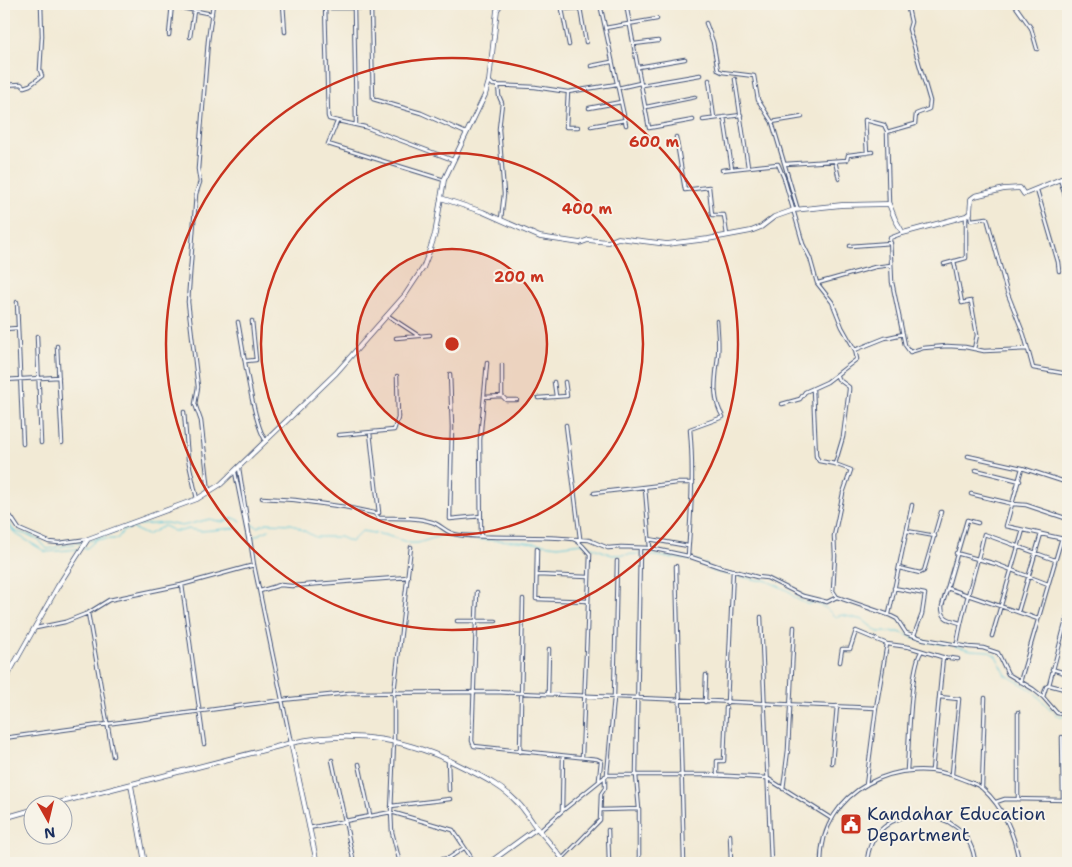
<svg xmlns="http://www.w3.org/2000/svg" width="1072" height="867" font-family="'Shantell Sans',sans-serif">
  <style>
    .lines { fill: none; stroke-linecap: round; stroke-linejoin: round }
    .stream { stroke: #5fc8db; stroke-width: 1 }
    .minor-casing { stroke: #3b4b70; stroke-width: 4.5 }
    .tertiary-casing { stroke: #3b4b70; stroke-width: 5.5 }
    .secondary-casing { stroke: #3b4b70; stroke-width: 5.5 }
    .minor { stroke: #fff; stroke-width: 2.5 }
    .tertiary { stroke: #fff; stroke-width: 4 }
    .secondary { stroke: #fff; stroke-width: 4 }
    .ring { fill: none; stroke: #c8321e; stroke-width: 2.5 }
    .labels { text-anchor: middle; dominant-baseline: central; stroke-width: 4; stroke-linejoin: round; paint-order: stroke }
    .poi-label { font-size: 18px; fill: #1b2f5e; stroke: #f7f3e8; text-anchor: start }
    .centre { fill: #c8321e; stroke: #f7f3e8; stroke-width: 2.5 }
    .ring-label { font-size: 15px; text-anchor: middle; font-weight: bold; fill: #c8321e; stroke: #f7f3e8; stroke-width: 4; stroke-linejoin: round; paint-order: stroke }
  </style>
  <rect width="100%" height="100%" fill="#f7f3e8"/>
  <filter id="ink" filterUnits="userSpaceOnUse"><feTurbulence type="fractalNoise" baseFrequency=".02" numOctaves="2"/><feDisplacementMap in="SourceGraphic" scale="10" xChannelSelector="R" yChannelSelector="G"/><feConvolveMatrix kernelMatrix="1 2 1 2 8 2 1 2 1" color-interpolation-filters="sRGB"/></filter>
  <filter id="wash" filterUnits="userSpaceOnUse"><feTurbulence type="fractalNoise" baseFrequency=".0096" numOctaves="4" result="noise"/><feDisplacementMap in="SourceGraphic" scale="20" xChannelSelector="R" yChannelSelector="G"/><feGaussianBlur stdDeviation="1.12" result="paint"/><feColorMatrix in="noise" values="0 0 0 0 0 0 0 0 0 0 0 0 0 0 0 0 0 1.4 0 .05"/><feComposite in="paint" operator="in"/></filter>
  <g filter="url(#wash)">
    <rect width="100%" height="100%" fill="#f2ead5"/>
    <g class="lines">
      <path class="stream" d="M4,516l10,15 17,5 10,6 6,7 38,-7
        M4,520l12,14 30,18 33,-3
        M249,523l9,4 8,-4 26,1 23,13h25l11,5 11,-11 23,4 25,8h8l25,-8 16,4 60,2 39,5 24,-3 30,12 27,-1 60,7
        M253,537l16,-7
        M89,541l37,-14 13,-2 28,-2 15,3 28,-7 12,3 12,-4 7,3
        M83,548h4l10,-9h20l6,-8 9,-3 15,7 17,-9 10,5h7l7,-2 13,2 35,-3 7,5
        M705,563l4,6 5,3 44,8h7l24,11 6,7 12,6 8,-1 11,5 9,9 7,-2 21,5 15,12h21l24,9 29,4
        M955,646l16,4 17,1 8,5 10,19 26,15 25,26h6l5,-2"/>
    </g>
  </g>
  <g filter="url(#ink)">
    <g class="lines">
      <g class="minor-casing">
        <path id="minor" d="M283,4l2,28
          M325,4l3,112 1,3 36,8 88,33
          M558,4l6,5 16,-1 6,34
          M600,4l26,121
          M626,4l23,124 44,-8
          M1014,4l17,24 6,21
          M172,6l40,8
          M325,8h46l2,91 48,14 45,20
          M354,8l2,117
          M562,9l7,36
          M706,23l7,19 5,28 4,2 32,4 4,24 14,22 26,88
          M605,28l52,-9
          M169,35l3,-31
          M190,37l5,-33
          M634,44l24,-3
          M591,66l20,-4
          M638,67l47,-8
          M735,79l13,88
          M709,80l5,38
          M489,81l4,4 42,2 33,5 49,-8
          M4,85l17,-1 3,3 6,-2 12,-9 -2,-6 2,-34 -1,-32
          M498,85l1,11 3,7 -3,26 5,65 -3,25
          M642,85l58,-10
          M618,88l22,-5
          M568,92l-2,35h12
          M646,107l49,-10
          M589,108l32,-6
          M724,117l8,52
          M703,120l38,-5
          M337,122l-9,22 116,36
          M772,122l30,-5
          M591,126l34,-6
          M676,137l9,53 24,-3 3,28h12l3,20
          M867,153l-2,-33 19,5 3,6
          M835,161l4,18
          M785,164l62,-4 1,-5 24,-3
          M722,170l56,-6 6,14 19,66 7,14 7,25 15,19 10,25 13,23 2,9 -30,23 -22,10 -5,7 -18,5
          M1060,179l8,26
          M1037,190l21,72 1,9
          M889,204l-2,-72 28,-8 1,-10 13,-5 1,-8 -21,-72 2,-7 -4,-18
          M970,213l1,7 16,-2 20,74 17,43 9,33 35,6
          M903,233l-13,5 2,44 13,63 5,7 13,-4 24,-2 18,1 19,4 44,-2
          M850,246l41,-3
          M954,261l8,42 9,-2 6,34 -3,14
          M944,264l22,-6v-42
          M818,283l57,-16 16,-2
          M17,302l6,142
          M387,315l32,21
          M238,322c5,25 15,102 28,119
          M4,329l14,-1
          M37,336l4,107
          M396,338l34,-3
          M57,346l5,97
          M855,350l30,-12 18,-4
          M246,361l10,-1 -4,-39
          M502,365v31
          M450,374l2,53 -2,92 31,-3
          M837,376l1,3 11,8v3l-6,47 -8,27 16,6 -8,23 -9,43 1,20 -2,35 4,6 52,18 8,4 9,14 18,6 45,8 14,1 15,5 10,21 25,15 10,8 14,16 5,1 6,-2
          M4,380l55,-3
          M554,382l2,14
          M813,389l3,67 3,5 16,3
          M484,397l18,-1 4,4h11
          M538,398l29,-2 -2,-14
          M184,412l4,47 9,40
          M566,425l14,113
          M370,433l9,80h-4
          M339,435l55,-5 4,-12 -1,-42
          M968,456l54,12 46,15
          M239,468l15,97 37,178
          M1022,468l-16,58 62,14
          M976,470l44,11
          M235,472l14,70
          M645,488l5,60
          M209,492l-8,-71 -6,-17 3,-17 -10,-85 8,-108 4,-12 -2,-13 10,-128 5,-37
          M594,493l83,-10h16
          M971,494l42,10 13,1 42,14
          M262,498l33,2 50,7 29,6 5,5c18,0 36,-1 53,4 10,3 14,12 27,13 38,4 77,0 114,4 6,1 13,11 17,15l-8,203
          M4,511l7,6 8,12 30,13 10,1 29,-4
          M907,531l28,5
          M481,536l-1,-96 7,-77
          M575,539l14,1 19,8 13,-1 29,1 38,8 32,11 37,10 10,1 36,18 24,6 10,-5
          M649,539l39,7
          M537,549l-1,50 52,2
          M956,553l40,11 52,20
          M688,556c3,-42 6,-84 2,-127l33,-12c-12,-20 -7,-39 -5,-61 1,-12 0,-23 -1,-35
          M676,566l8,297
          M899,568l21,5 4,-2 17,-59
          M537,575l52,2
          M182,585l22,159
          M894,588l31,6 -3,20 -8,21
          M947,588l91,31
          M260,591l20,-6 12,1 116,-9
          M477,592l-5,149 2,5 123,13 4,2 -2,19
          M1018,612l23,-78
          M88,613l25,143
          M889,614l23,-109
          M761,617l10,246
          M457,621h39
          M960,623c-11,-4 -18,-3 -18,-17l25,-86 11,3
          M36,628l29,-6 23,-9 21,-13 72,-15 73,-20
          M992,636l31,-106
          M957,644c6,-38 19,-73 27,-110l71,26
          M840,662l2,-13h8l6,-18 31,13 22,3 33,10 16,2
          M1052,669l16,5
          M1020,682l41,-141 5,-2 2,-8
          M1049,685l19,5
          M548,694l1,-45
          M939,697l20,2 -7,75
          M1043,697l3,-10 3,-2 19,-72
          M705,702l1,-27
          M727,703l6,-133
          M1062,737l1,62
          M4,738l278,-38 67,-7 146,-1 381,16
          M520,752l3,-153
          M332,760l22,103
          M448,760l1,30
          M832,763l5,-57
          M359,764l11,51
          M907,770c2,-25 3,-100 14,-118
          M932,770l11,-113
          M607,774l7,-76 3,-137
          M717,775v-14h7l2,-53
          M866,785l10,-77 11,-64
          M982,787l3,-89
          M783,789l5,-39 6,-123
          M1018,799v-87
          M996,802l9,-3 63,1
          M391,806l59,-7
          M601,810l38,-1
          M562,811l1,-55
          M309,828l82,-16 62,18 22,33
          M608,830l1,33
          M540,831l22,-20 45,-36h104l56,3 65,41
          M730,835l1,28
          M400,863l-8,-31 -1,-20 3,-71v-49l17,-145
          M422,863l27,-5 15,-10
          M558,863l42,-43 1,-26 4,-6v-12
          M639,863v-54l-3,-34 4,-226
          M821,863c-1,-73 80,-111 141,-84 7,3 16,5 21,10 21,19 32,47 36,74
          M867,863c3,-65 103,-63 108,0"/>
      </g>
      <g class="tertiary-casing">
        <path id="tertiary" d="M441,198l42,14 57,25 40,6 8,-3 20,2 10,-4 49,6 41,-5 43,-8 10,-4 13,-10 20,-7 48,-5 47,-1 6,15 8,14 63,-17 4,-3 1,-14 4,-3 29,-7 16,-1 4,6 44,-18
          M131,785l14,78
          M489,863l48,-35"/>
      </g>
      <g class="secondary-casing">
        <path id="secondary" d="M4,682l54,-96 30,-47 109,-40 24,-15 115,-111 69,-78 18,-27 5,-13 7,-21 9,-54 41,-85 4,-14 8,-71 4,-6
          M291,743c64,-14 119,-4 176,26 18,9 37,19 51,34 7,7 12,16 18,24 10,12 21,23 29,36
          M54,804l237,-61 26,120
          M4,818l28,-8"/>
      </g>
      <use href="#minor" class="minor"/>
      <use href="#tertiary" class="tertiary"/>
      <use href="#secondary" class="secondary"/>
    </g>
  </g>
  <circle cx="452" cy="344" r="95" fill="#c8321e" fill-opacity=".12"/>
  <g class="ring">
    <circle cx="452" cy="344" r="95"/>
    <circle cx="452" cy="344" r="191"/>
    <circle cx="452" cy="344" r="286"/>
  </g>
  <defs>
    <g id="civic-square" transform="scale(1.125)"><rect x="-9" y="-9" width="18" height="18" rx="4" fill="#c8321e" stroke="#f7f3e8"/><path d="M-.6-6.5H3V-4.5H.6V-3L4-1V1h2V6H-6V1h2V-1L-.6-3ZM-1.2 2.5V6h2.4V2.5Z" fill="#fff"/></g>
  </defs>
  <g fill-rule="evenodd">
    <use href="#civic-square" x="851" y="824"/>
  </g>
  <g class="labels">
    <g class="poi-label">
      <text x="867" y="814">Kandahar Education<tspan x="867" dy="21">Department</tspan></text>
    </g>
  </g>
  <circle cx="452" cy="344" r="8" class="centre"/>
  <g class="ring-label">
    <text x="654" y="147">600 m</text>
    <text x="587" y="214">400 m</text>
    <text x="519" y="282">200 m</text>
  </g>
  <rect width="1072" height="867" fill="none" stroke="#f7f3e8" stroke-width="20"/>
  <g transform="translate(48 820) rotate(172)"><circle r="24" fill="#f7f3e8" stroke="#9fa5b1"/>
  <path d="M0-4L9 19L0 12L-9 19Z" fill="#c8321e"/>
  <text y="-8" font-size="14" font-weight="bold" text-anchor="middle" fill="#1b2f5e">N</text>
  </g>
</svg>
